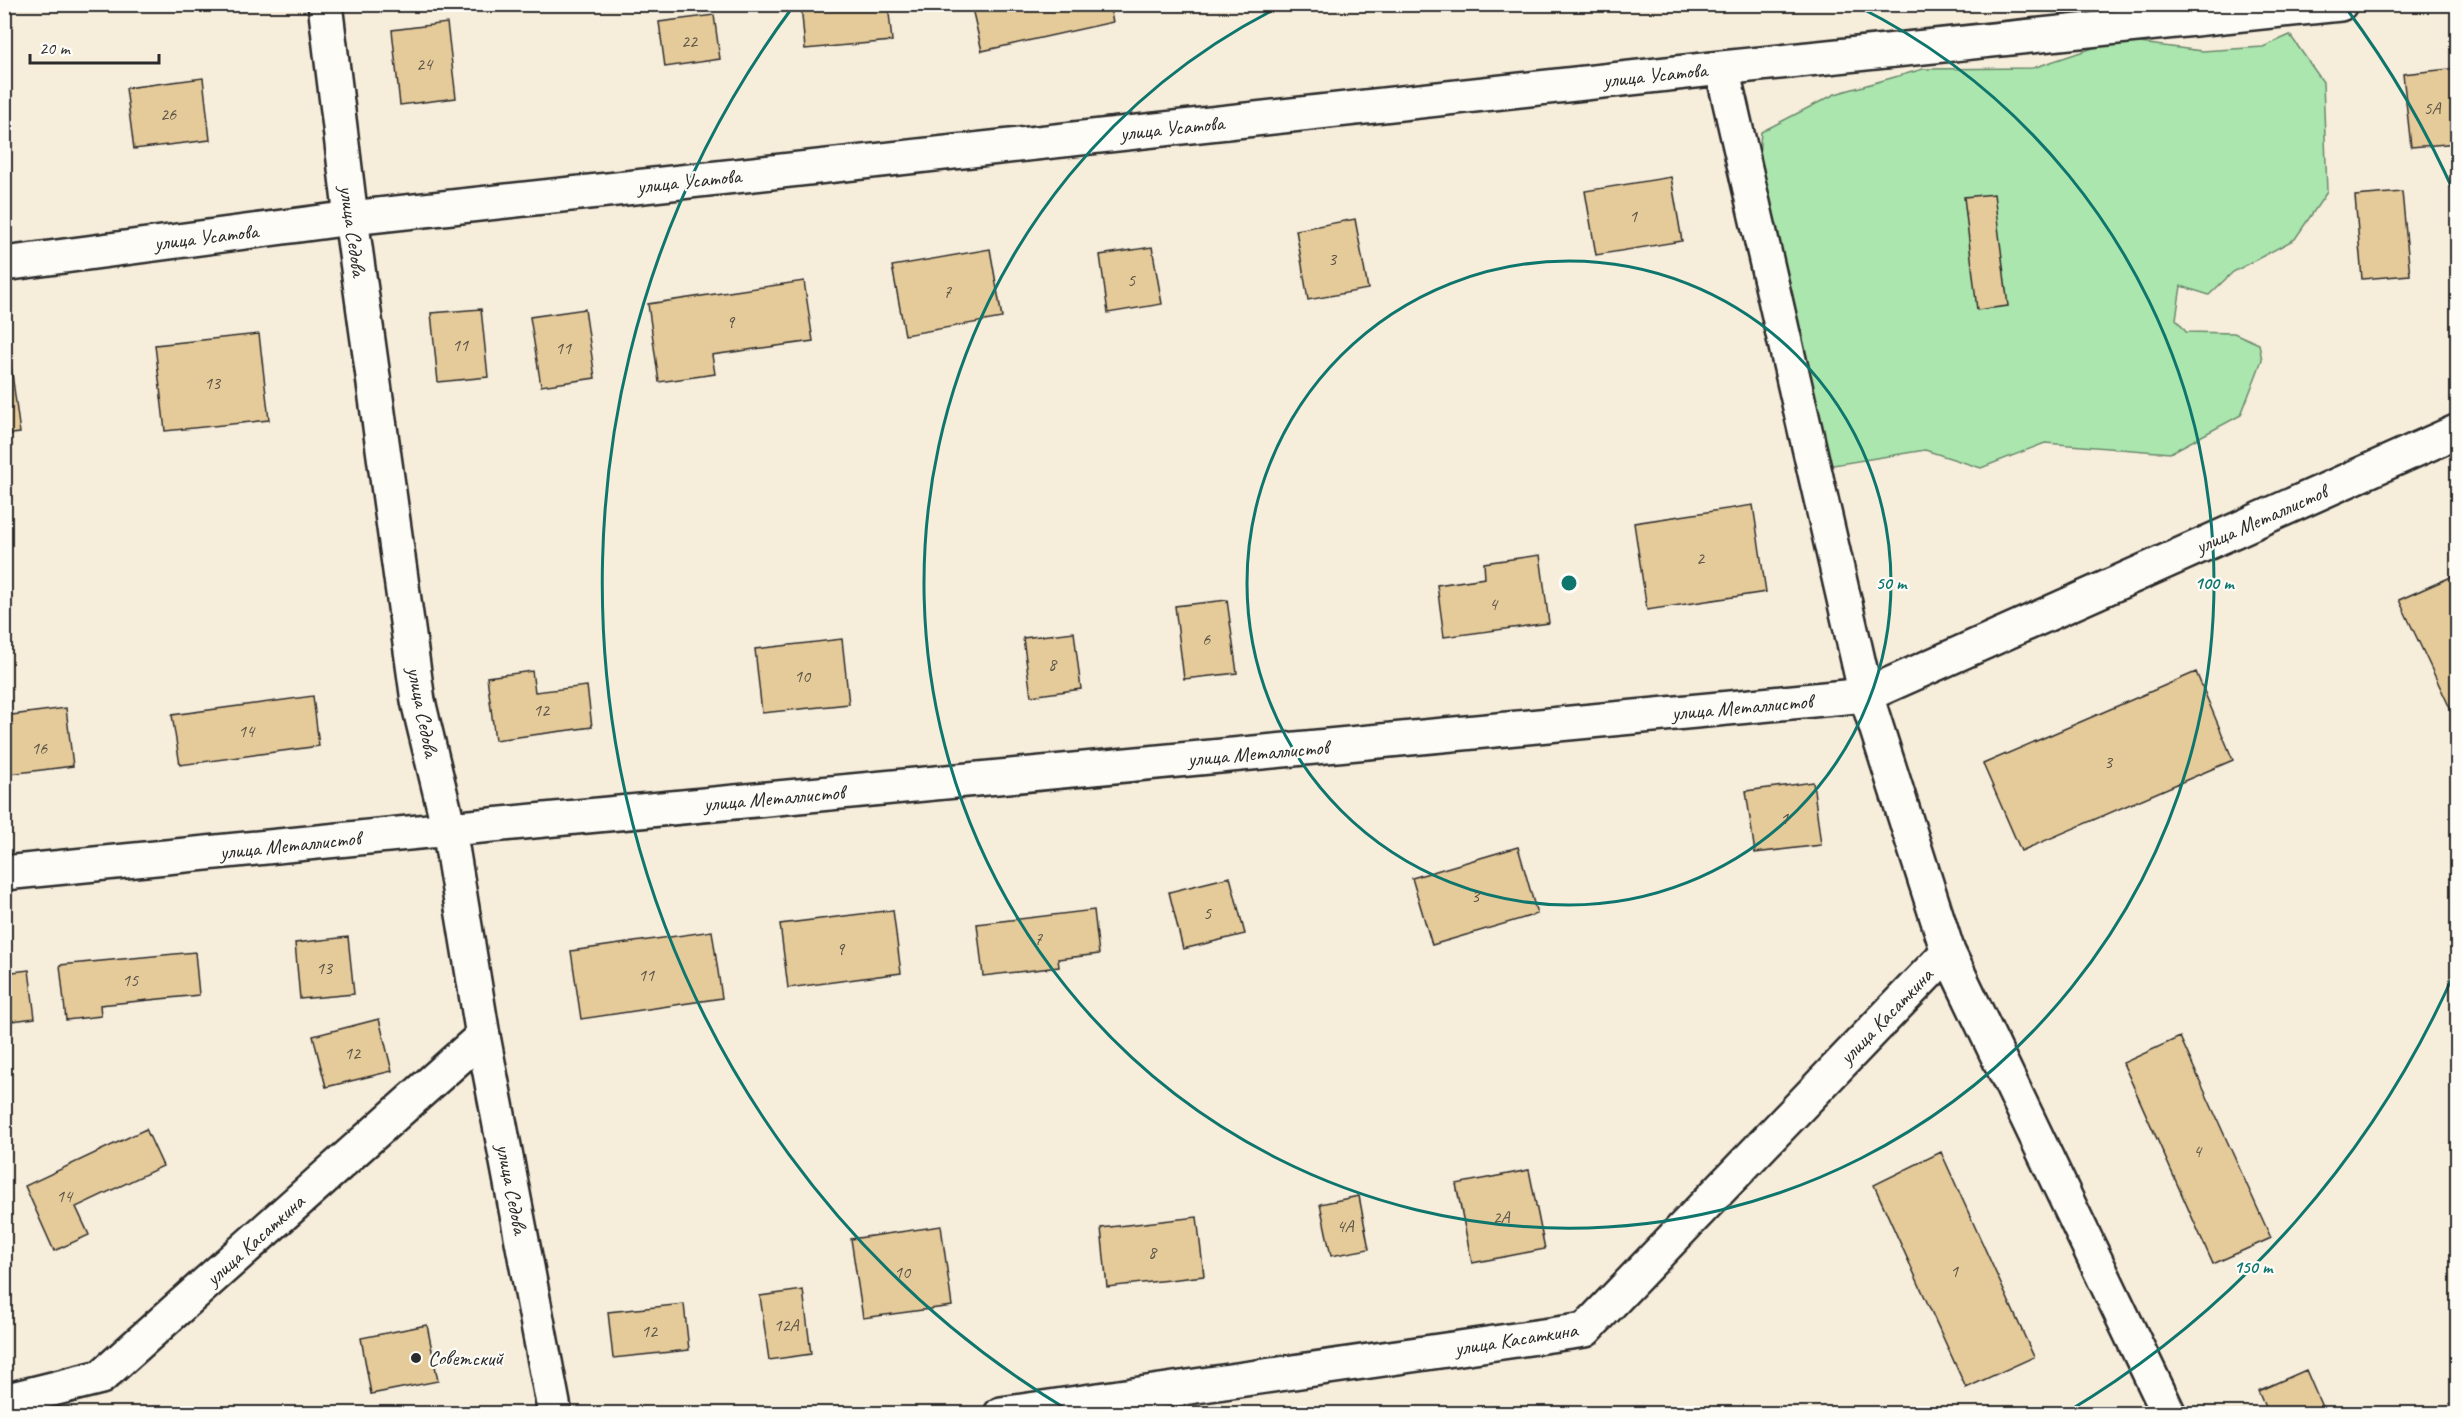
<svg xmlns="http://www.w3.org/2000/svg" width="2462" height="1418" font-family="Caveat,sans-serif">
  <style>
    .green { fill: #aae6ad; stroke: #6a886c; stroke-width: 1.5 }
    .building { fill: #e5ca9a; stroke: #2b2b2b; stroke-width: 1.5 }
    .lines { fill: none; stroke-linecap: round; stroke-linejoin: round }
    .street-casing { stroke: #2b2b2b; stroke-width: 38 }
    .secondary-casing { stroke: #2b2b2b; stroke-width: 38 }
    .street { stroke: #fdfcf7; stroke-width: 33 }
    .secondary { stroke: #fdfcf7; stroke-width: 33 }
    .ring { fill: none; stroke: #0f766e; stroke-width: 3 }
    .poi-dot { fill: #2b2b2b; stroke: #fdfcf7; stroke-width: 2 }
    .labels { text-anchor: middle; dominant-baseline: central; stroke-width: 4.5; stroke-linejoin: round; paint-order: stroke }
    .number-label { font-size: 18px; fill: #5a5347 }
    .street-label { font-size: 21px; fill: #2b2b2b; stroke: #fdfcf7 }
    .poi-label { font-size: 21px; fill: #2b2b2b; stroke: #fdfcf7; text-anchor: start }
    .centre { fill: #0f766e; stroke: #fdfcf7; stroke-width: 3 }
    .ring-label { font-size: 18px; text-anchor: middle; font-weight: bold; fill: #0f766e; stroke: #fdfcf7; stroke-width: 4.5; stroke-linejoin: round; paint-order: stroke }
  </style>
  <rect width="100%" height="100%" fill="#f6eddb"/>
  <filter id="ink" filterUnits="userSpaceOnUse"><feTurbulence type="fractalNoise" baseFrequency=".0167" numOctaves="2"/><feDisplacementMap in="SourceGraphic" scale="12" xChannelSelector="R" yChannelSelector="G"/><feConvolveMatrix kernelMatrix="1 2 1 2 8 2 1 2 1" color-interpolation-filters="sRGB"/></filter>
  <g filter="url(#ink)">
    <path class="green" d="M2290,35l33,47 4,110 -32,47 -62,33 -24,23 -28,-9 -5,33 10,13 48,1 25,11 3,16 -21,55 -71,38 -125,-10 -64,25 -56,-18 -122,20 -49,-255 7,-83 74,-38 88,-25 110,-1 84,-28 85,11 61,-4z"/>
    <path class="building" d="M801,4h87l4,37 -87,8z
      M971,4h138l4,18 -131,29z
      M714,15l6,44 -55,8 -6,-45z
      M447,23l9,75 -56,7 -8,-75z
      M2458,68v75l-47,4 -8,-73z
      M203,78l7,62 -76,9 -8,-61z
      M4,136l4,34h-4z
      M1671,177l11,64 -86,14 -11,-64z
      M2402,192l8,83 -48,4 -7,-83z
      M1994,194l14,112 -31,4 -13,-113z
      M1355,219l13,70 -60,11 -12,-70z
      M1152,247l10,57 -54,9 -8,-58z
      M990,249l12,69 -97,17 -13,-69z
      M804,281l9,60 -101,14 3,19 -56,8 -11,-78z
      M481,309l7,68 -50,5 -7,-69z
      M585,309l10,69 -54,8 -11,-69z
      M259,334l10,86 -104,11 -10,-86z
      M10,358l10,75 -16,2v-76z
      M1753,505l13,87 -119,18 -13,-87z
      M1540,555l9,68 -105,14 -7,-52 48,-7 -1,-15z
      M2458,574v151l-59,-125z
      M1227,600l10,73 -53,6 -9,-73z
      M1074,632l7,57 -50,7 -8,-58z
      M842,639l7,65 -87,9 -7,-64z
      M532,671l3,21 52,-6 5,41 -97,13 -8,-63z
      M2196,672l37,88 -212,91 -38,-87z
      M313,696l6,50 -139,19 -8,-50z
      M66,708l7,58 -63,8 -6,-58z
      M1813,782l8,63 -66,8 -9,-62z
      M1518,847l19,67 -105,31 -20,-67z
      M1230,877l15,57 -62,15 -14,-57z
      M893,910l8,63 -113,15 -8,-64z
      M1094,910l5,44 -41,5 1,8 -76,9 -6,-52z
      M712,931l10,67 -141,21 -10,-68z
      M348,937l6,57 -54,5 -5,-56z
      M195,952l4,43 -99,10 1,11 -35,4 -6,-55z
      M29,970l6,48 -31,4v-49z
      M379,1019l13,52 -66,16 -13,-51z
      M2180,1037l91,201 -58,26 -90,-201z
      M146,1129l17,37 -87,41 13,28 -35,16 -29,-65z
      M1941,1152l93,205 -68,31 -92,-203z
      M1529,1170l16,79 -73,14 -16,-79z
      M1359,1196l10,53 -38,7 -11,-52z
      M1197,1217l7,59 -97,11 -6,-59z
      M941,1226l11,80 -89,12 -12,-79z
      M803,1290l8,64 -42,6 -9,-64z
      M684,1304l5,46 -76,8 -5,-46z
      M427,1325l11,56 -67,13 -10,-56z
      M2306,1370l19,44h-57l-10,-23z"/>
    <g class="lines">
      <g class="street-casing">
        <path id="street" d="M1722,68l144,627 82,257 221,462
          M4,264l347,-46 1371,-150 618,-64
          M4,1401l97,-24 382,-341
          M1001,1414l584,-84 363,-378"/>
      </g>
      <g class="secondary-casing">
        <path id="secondary" d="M325,4l26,214 67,483 31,128 34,207 72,378
          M4,873l445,-44 1417,-134 592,-264"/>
      </g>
      <use href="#street" class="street"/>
      <use href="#secondary" class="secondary"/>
    </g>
  </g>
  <g class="ring">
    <circle cx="1569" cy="583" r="322"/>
    <path d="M1857 6A645 645 0 1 1 1281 6"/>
    <path d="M2456 969A967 967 0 0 1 2067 1412M1071 1412A967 967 0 0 1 792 8M2346 8A967 967 0 0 1 2456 197"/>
  </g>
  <circle class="poi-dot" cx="416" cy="1358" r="6"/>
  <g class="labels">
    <g class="number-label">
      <text x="689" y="41">22</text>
      <text x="424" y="64">24</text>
      <text x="2432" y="108">5А</text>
      <text x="168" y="114">26</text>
      <text x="1633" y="216">1</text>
      <text x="1332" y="259">3</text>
      <text x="1131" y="280">5</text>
      <text x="947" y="292">7</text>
      <text x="730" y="322">9</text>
      <text x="460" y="345">11</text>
      <text x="563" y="348">11</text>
      <text x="212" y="383">13</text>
      <text x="1700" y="558">2</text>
      <text x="1493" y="604">4</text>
      <text x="1206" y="639">6</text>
      <text x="1052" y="664">8</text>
      <text x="802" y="676">10</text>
      <text x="541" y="710">12</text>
      <text x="246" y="731">14</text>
      <text x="39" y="748">16</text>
      <text x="2108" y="762">3</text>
      <text x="1784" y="818">1</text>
      <text x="1475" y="896">3</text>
      <text x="1207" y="913">5</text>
      <text x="1038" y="939">7</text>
      <text x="840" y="949">9</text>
      <text x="324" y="968">13</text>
      <text x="646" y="975">11</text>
      <text x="130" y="980">15</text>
      <text x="352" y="1053">12</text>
      <text x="2197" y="1151">4</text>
      <text x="64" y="1196">14</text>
      <text x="1501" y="1217">2А</text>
      <text x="1345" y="1226">4А</text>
      <text x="1152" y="1252">8</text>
      <text x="1954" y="1271">1</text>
      <text x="902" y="1272">10</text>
      <text x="786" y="1325">12А</text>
      <text x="649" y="1331">12</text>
    </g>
    <g class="street-label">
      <text transform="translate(1655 75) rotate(-6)">улица Усатова</text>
      <text transform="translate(1172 128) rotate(-6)">улица Усатова</text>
      <text transform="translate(689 181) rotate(-6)">улица Усатова</text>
      <text transform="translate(353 231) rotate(82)">улица Седова</text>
      <text transform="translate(206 237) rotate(-7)">улица Усатова</text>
      <text transform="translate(2261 519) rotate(-24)">улица Металлистов</text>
      <text transform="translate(1742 707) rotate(-5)">улица Металлистов</text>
      <text transform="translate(423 712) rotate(79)">улица Седова</text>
      <text transform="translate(1258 753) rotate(-5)">улица Металлистов</text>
      <text transform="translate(774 798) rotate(-5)">улица Металлистов</text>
      <text transform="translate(290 845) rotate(-6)">улица Металлистов</text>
      <text transform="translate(1886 1016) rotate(-46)">улица Касаткина</text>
      <text transform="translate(512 1189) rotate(79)">улица Седова</text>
      <text transform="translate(255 1240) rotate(-42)">улица Касаткина</text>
      <text transform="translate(1516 1339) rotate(-9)">улица Касаткина</text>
    </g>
    <g class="poi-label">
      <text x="428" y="1358">Советский</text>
    </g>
  </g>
  <circle cx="1569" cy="583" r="9" class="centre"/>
  <g class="ring-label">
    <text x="1891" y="589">50 m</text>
    <text x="2214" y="589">100 m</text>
    <text x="2253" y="1273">150 m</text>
  </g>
  <rect width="2462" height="1418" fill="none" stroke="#fdfcf7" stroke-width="24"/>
  <rect x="12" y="12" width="2438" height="1394" fill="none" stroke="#2b2b2b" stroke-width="2" filter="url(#ink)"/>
  <path d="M30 54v9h129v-9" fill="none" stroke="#2b2b2b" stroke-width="3"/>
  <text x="39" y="54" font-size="18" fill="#2b2b2b" stroke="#fdfcf7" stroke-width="4.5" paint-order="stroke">20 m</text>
</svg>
